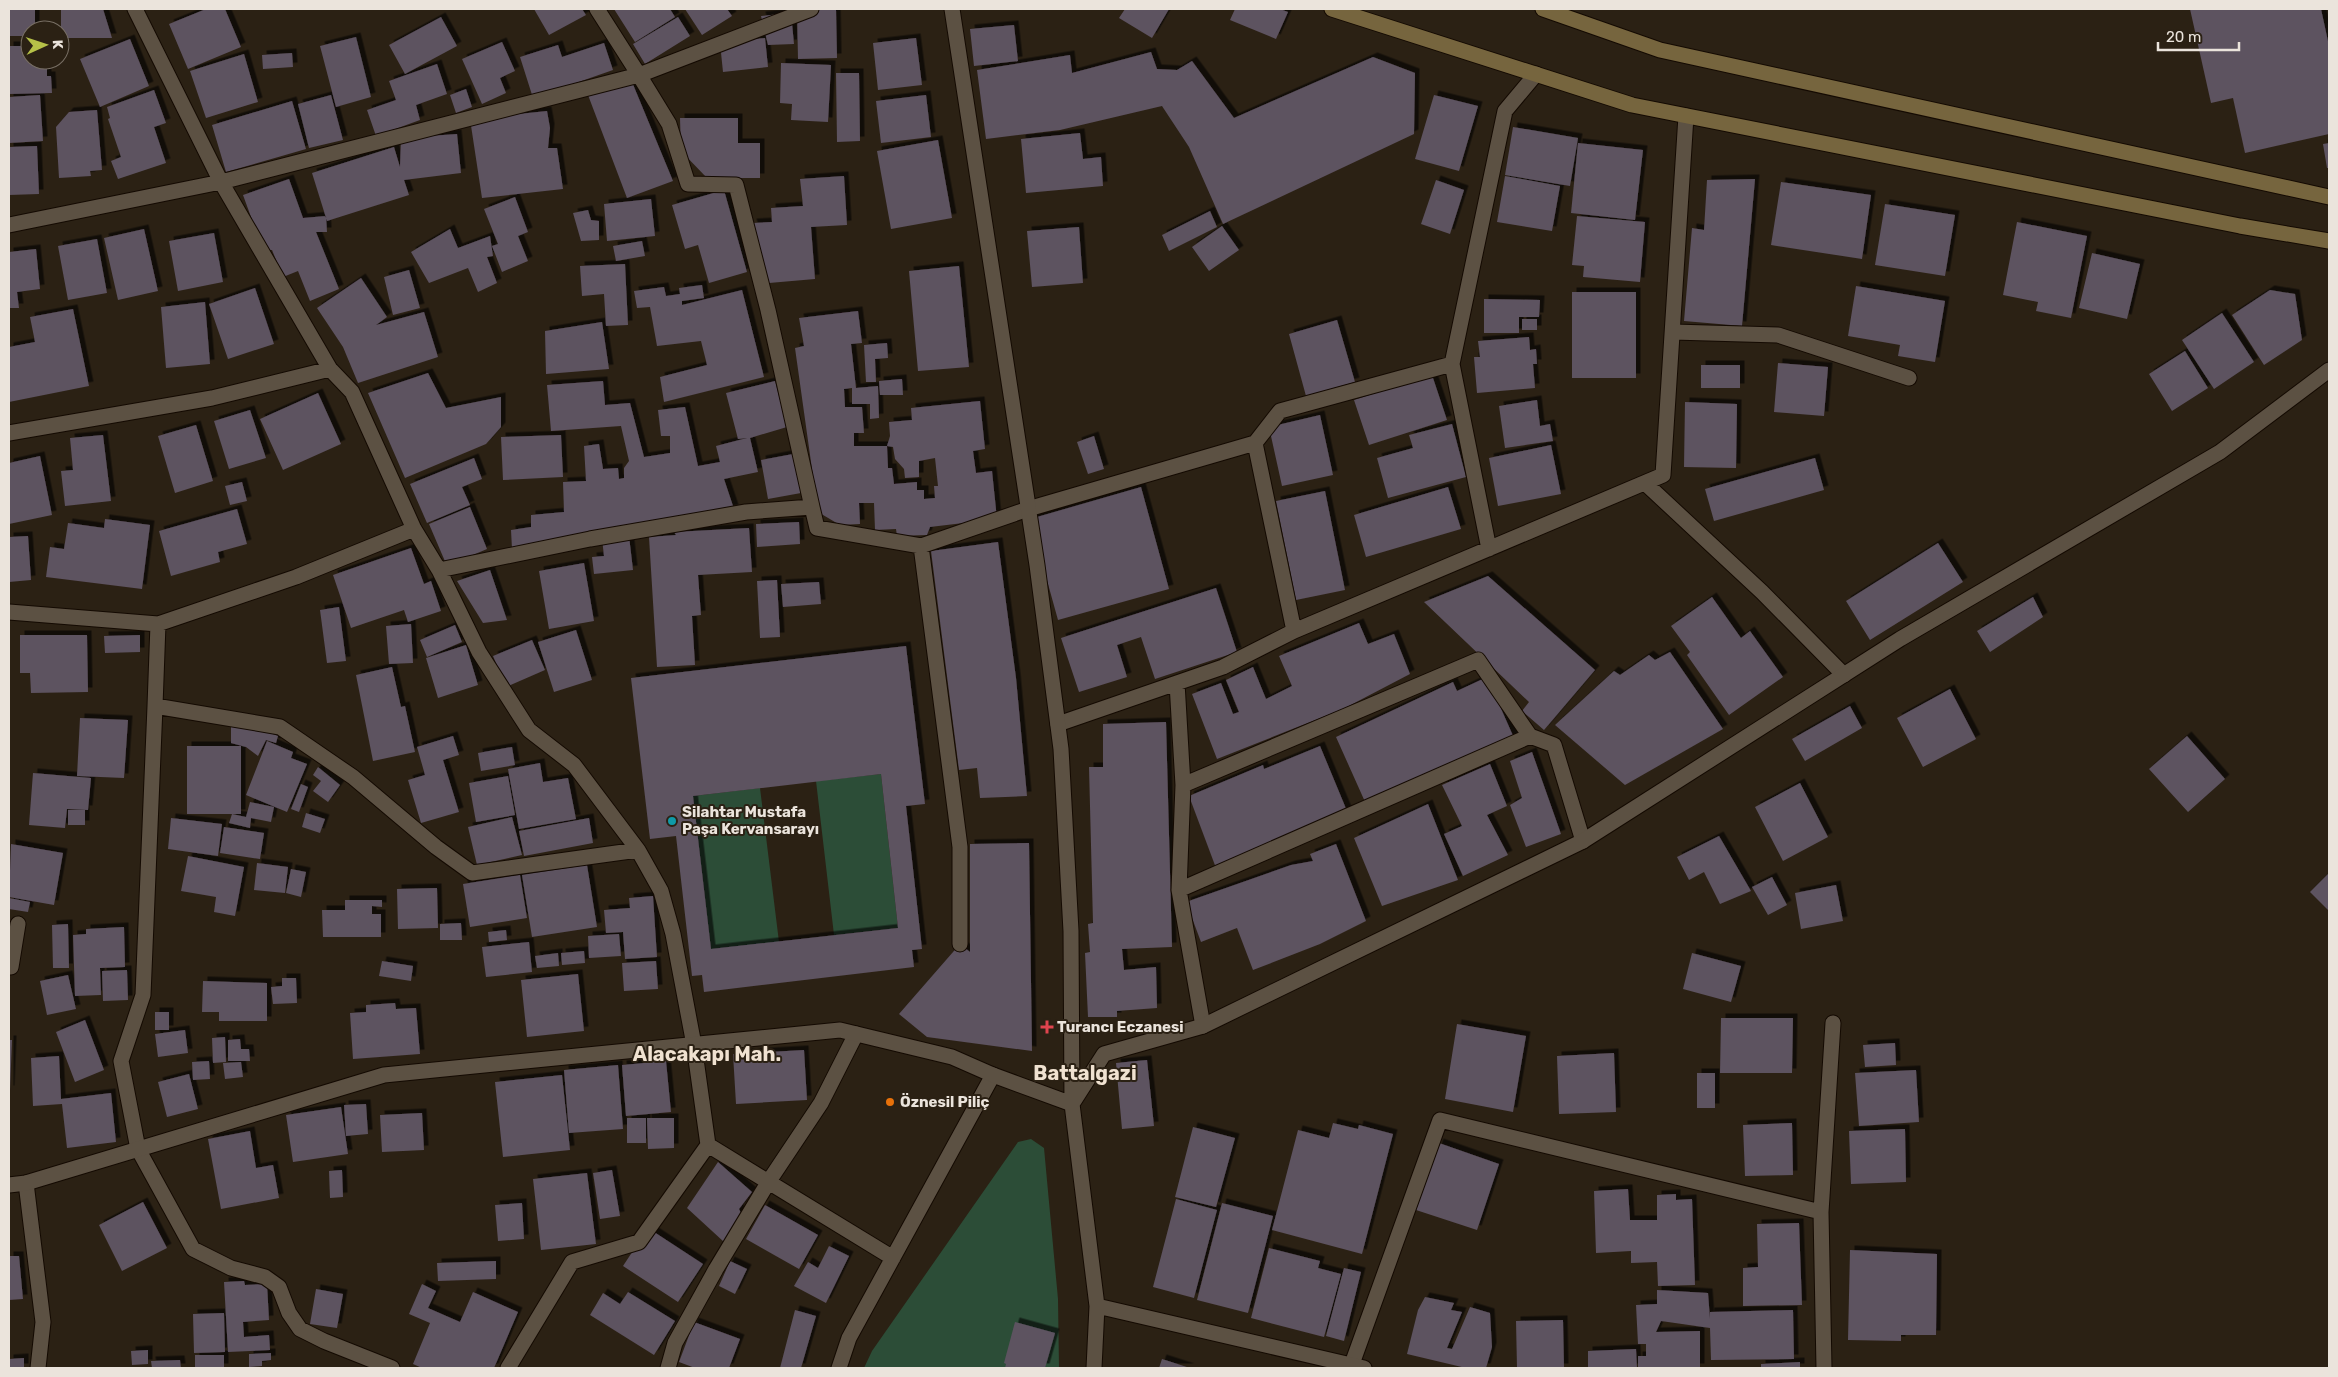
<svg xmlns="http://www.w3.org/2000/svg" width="2338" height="1377" font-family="Rubik,sans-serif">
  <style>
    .green { fill: #2c4d37 }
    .building { fill: #5d5260; fill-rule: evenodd; filter: url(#shadow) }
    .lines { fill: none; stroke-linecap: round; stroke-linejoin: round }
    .minor-casing { stroke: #140a02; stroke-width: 17 }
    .tertiary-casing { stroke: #140a02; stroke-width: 17 }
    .secondary-casing { stroke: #140a02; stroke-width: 17 }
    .minor { stroke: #5c5143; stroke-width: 15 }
    .tertiary { stroke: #5c5143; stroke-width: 15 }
    .secondary { stroke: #76653e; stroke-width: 15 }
    .culture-dot { fill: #0f9aa8; stroke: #2b2114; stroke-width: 2 }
    .health-dot { fill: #e0444e; stroke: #2b2114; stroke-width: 2 }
    .food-dot { fill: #e8710a; stroke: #2b2114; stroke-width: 2 }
    .labels { text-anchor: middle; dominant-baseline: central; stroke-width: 4; stroke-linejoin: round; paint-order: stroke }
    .poi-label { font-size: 15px; font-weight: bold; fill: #ebe4dc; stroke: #2b2114; text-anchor: start }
    .district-label { font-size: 20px; font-weight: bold; fill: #f0e2d1; stroke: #2b2114 }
  </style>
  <defs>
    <filter id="shadow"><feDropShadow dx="4.5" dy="-4.5" stdDeviation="0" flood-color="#0009"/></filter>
  </defs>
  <rect width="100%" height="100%" fill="#2b2114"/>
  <path class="green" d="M881,774l17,154 -64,7 -18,-154z
    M760,788l19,154 -68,7 -18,-153z
    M1031,1139l13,9 14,151 1,69h-195l8,-17 146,-209z"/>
  <path class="building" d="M9,9h26v21h-5v6h-21z
    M61,9h42l9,29h-51z
    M206,9h19l16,38 -53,22 -19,-45z
    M534,9h48l4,6 -37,20z
    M614,9h56l5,8 -40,25z
    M685,9h42l5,7 -30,19z
    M817,9h19l1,49 -39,1 -1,-48z
    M1125,9h44l-17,29 -33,-20z
    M1235,9h45l8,3 -12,27 -46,-19z
    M2190,9h131l8,37v88l-84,19 -12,-55 -22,5z
    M791,13l3,31 -26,1 -7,-29z
    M441,17l16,29 -52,28 -16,-29z
    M678,17l12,19 -45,28 -12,-20z
    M1014,25l4,36 -44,5 -4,-37z
    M356,37l15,60 -35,10 -16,-61z
    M765,38l3,29 -45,5 -3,-29z
    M916,38l6,47 -44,5 -5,-47z
    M130,39l19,47 -49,21 -20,-48z
    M502,42l13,29 -15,7 6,15 -24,11 -20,-45z
    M604,43l9,27 -80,28 -13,-41 38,-12 4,12z
    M9,46h21v14h17v16h4l1,17 -43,1z
    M1151,52l6,17 20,1 15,-9 42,57 139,-61 42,16 -1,61 -191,90 -34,-77 -27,-41 -102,24 -74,9 -9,-69 93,-15 2,18z
    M292,53l1,14 -30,2 -1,-14z
    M244,54l14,48 -52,16 -16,-47z
    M781,63l50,2 -3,57 -37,-2 1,-16 -12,-1z
    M437,64l10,30 -31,11 4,15 -44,16 -9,-26 29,-10 -7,-19z
    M836,73h23l1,68 -23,1z
    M632,82l41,99 -46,17 -39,-103z
    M466,89l6,18 -16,6 -6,-18z
    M154,90l12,33 -12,4 12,36 -48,16 -7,-18 10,-4 -13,-38 2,-1 -3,-11z
    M40,95l3,46 -34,2v-46z
    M331,95l12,45 -34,8 -11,-44z
    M926,95l5,42 -50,6 -5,-42z
    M1434,95l44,11 -19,65 -44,-12z
    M292,101l14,48 -80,23 -14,-47z
    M97,110l5,60 -12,1 1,5 -32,2 -3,-51 13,-15z
    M547,111l3,17 -2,20h9l6,41 -81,9 -12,-79z
    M680,118h58v25h22v35h-53l-26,-27z
    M1513,127l65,11 -8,48 -65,-11z
    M1080,133l3,26 18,-2 2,29 -77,7 -5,-54z
    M457,134l4,39 -57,7 5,15 -82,26 -15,-48 82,-26 6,20 1,-29z
    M938,140l14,78 -61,11 -14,-78z
    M1578,143l65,7 -8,70 -64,-7z
    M2329,143v25h-2l-4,-24z
    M37,146l2,48 -30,1v-48z
    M844,176l3,49 -36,2 4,52 -46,4 -17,-60 20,-1 -1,-14 32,-2 -3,-27z
    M1505,176l55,10 -8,45 -55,-9z
    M289,179l14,39 23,-2 1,16h-11l23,57 -29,12 -12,-30 -15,6 -11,-27h-9l-20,-55z
    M1755,179l-13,147 -58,-5 8,-93 12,2 3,-50z
    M1436,180l28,10 -14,44 -29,-10z
    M1781,182l90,13 -9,64 -91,-14z
    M724,190l23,82 -38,11 -11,-38 -13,4 -13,-44z
    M515,197l13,35 -10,4 10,25 -26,11 -10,-26 6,-2 -14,-35z
    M651,199l4,37 -48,5 -3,-37z
    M1885,204l70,11 -10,61 -70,-11z
    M588,210l3,10 8,1v19l-18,1 -8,-28z
    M1210,211l7,16 -48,24 -7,-16z
    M1577,216l68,6 -5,60 -57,-5 1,-11 -12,-1z
    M2017,222l70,14 -16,82 -35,-7 2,-9 -35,-7z
    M1222,226l17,24 -30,21 -17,-24z
    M1079,227l4,56 -51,4 -5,-56z
    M144,229l14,62 -40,9 -14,-62z
    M450,229l8,19 32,-12 3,20 -6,1 10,26 -19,9 -10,-24 -39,15 -18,-31z
    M214,233l9,49 -45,9 -9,-50z
    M97,239l10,54 -39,7 -10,-54z
    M642,241l3,15 -29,5 -3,-15z
    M36,249l4,40 -23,3 2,16h-10v-56z
    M2092,253l48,11 -13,55 -48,-11z
    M625,264l3,61 -22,1 -2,-32 -22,2 -2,-30z
    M959,266l10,101 -51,4 -9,-100z
    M409,270l11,38 -27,7 -9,-38z
    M361,278l26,39 -11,8 48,-13 14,45 -80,26 -15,-36 -26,-39z
    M702,285l2,13 -22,3v4l60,-15 22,87 -100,25 -4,-25 47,-12 -6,-24 -44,5 -7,-39 -13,1 -3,-17 30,-4 2,9 14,-2 -1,-6z
    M1856,286l89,15 -10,61 -37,-6 2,-11 -52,-9z
    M255,288l19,56 -46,15 -19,-55z
    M2270,290l25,4 7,46 -38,25 -32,-50z
    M1572,292h64v86h-64z
    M1484,299l56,1 -1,17h-20v16h-35z
    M205,302l5,62 -44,4 -5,-61z
    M73,309l16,77 -80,16v-55l26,-5 -5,-25z
    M858,311l4,32 -11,1 5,44 22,-2 1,32 -9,1v-15h-18v-16l-8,1 1,18h17l2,26h-10v13h33l3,-10 -1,-14 23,-2 -1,-12 69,-7 5,48 -12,2 3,22 16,-2 5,48 -67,8 -3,8 -30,1 -1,-7 -21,1 -1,-27h-15l1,21 -20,1 -22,-13 -23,-164 9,-2 -5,-28zM887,446l6,1 2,12 9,10 1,9 14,-1v-16l16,-3 3,28h-4l1,12 -11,1v-9h-7v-8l-23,2 -2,-16h-4z
    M2222,313l32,49 -40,27 -32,-49z
    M1522,319h15v11h-15z
    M1337,320l18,62 -49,14 -17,-62z
    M602,322l7,47 -63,5 -1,-43z
    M1529,337l1,13 6,-1 1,15h-4l2,24 -58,5 -3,-36h6l-2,-16z
    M887,343l1,15 -13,1 1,23h-10l-2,-37z
    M2185,351l23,37 -36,23 -23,-37z
    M1778,363l50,4 -4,49 -50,-4z
    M1701,365h39v23h-39z
    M428,373l18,35 55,-11v30l-15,17 -81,34 -37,-85z
    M1432,375l15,45 -78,25 -15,-45z
    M902,379l1,16h-23l-1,-14z
    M603,381l2,24 25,-2 14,54 26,-4v-17h-9l-3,-26 27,-3 13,59 22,-4 -4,-16 31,-8 -9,1 -12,-46 49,-12 12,46 -37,11 8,34 -34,7 10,30 -222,40 -1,-19 20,-3v-12l33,-3 -1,-30 23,-1 -2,-35 15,-2 4,25 15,-1 1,11 5,-1v-10l5,-7 -8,-35 -70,5 -4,-46z
    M318,393l23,51 -58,26 -23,-51z
    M1537,400l3,26 10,-2 3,17 -48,7 -6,-42z
    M1685,402l52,2 -1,64 -52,-1z
    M250,410l16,48 -37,11 -15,-48z
    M1320,415l13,60 -51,11 -13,-59z
    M1452,424l14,53 -78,21 -11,-40 36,-10 -4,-13z
    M196,425l17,56 -38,12 -17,-57z
    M103,435l8,66 -46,5 -4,-35 12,-1 -3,-32z
    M561,435l2,42 -60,3 -2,-43z
    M1094,436l10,33 -16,5 -11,-32z
    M1551,445l10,49 -63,12 -9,-48z
    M793,454l8,39 -33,6 -7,-39z
    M40,456l12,59 -43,9v-61z
    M474,458l8,21 -20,8 8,18 -43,18 -17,-39z
    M1815,458l9,32 -110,31 -9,-32z
    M242,482l5,19 -17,4 -5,-19z
    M1141,487l28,102 -111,31 -28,-101z
    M1448,487l13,42 -95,28 -12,-42z
    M1325,491l20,99 -49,10 -20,-99z
    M470,507l17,42 -40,17 -18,-42z
    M237,509l10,35 -29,8 2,10 -49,14 -12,-45z
    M105,519l45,6 -8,64 -96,-12 4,-30 14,2 4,-26 36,5z
    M799,522l1,22 -43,3 -1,-23z
    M749,528l3,44 -54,3 3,40 -9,1 3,49 -38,2 -8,-130 27,-2 -2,-3z
    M28,536l3,44 -22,2v-45z
    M629,536l4,34 -39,4 -2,-17 12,-1 -2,-17z
    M998,542l18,136 11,118 -47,2 -3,-30 -18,2 -28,-219z
    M1938,543l25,39 -93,58 -24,-39z
    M411,548l13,36 7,-3 10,30 -33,11 -4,-12 -53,18 -18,-53z
    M584,563l10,58 -45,8 -10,-58z
    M490,570l17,50 -24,3 -26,-42z
    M1488,576l107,94 -51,60 -22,-19 7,-9 -105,-100z
    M777,580l3,57 -20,1 -3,-57z
    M819,582l2,22 -38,3 -2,-23z
    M1216,588l21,64 -82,27 -14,-42 -24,8 10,32 -48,15 -18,-54z
    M1712,597l29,41 9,-7 33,46 -54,38 -42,-60 3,-3 -19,-26z
    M2033,597l10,20 -53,35 -13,-21z
    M339,607l7,54 -19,2 -7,-53z
    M1359,623l9,21 26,-10 16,40 -67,35 -126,50 -25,-65 29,-11 12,31 6,-2 -13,-32 27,-13 13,32 26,-13 -13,-30z
    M411,624l2,39 -24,1 -3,-38z
    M455,625l7,17 -35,15 -7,-17z
    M576,630l16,50 -38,12 -16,-50z
    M20,635h67l1,57 -57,1 -1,-20h-10z
    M140,635v17l-35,1 -1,-17z
    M532,640l13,30 -39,17 -13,-31z
    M466,645l12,40 -40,13 -12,-40z
    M906,646l19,158 -19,2 16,143 -10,1 2,17 -210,25 -2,-17 -10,1 -16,-140 -26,3 -19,-161zM881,774l17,154 -187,21 -18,-153z
    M1670,652l53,77 -98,56 -70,-60 59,-54 6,4 29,-20 6,5z
    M392,667l9,40 4,-1 10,46 -42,9 -17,-86z
    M1487,677l27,61 -148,66 -30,-67 117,-55 4,9z
    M1950,689l26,50 -53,28 -26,-49z
    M1850,706l12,22 -57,33 -13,-22z
    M80,718l48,2 -4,58 -47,-2z
    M1166,722l6,225 -50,2 2,21 32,-3 1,41 -40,3v6h-29l-3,-64 5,-1 -2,-28 5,-1 -4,-156h14v-43z
    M231,725l23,2 24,9 -2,7 -10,-3 -8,16 -12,-9 -15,-4z
    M453,736l6,19 -16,5 16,52 -38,11 -13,-43 17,-5 -8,-28z
    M2187,736l38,43 -37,33 -39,-43z
    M267,741l26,11 -2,6 16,6 -20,48 -41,-17z
    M187,746h54v68h-54z
    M1320,746l27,65 -131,57 -27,-72 74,-31 1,4z
    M512,747l3,18 -34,6 -3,-18z
    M1532,752l29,82 -35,13 -16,-42 12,-7 -12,-37z
    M540,763l3,19 25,-4 8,41 -57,10 -11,-60z
    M1490,764l17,42 -20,9 21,40 -45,21 -19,-42 18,-8 -20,-41z
    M318,767l22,18 -12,17 -15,-11 8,-10 -8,-6z
    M33,773l58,5 -3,32 -21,-1 -2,19 -36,-3z
    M508,776l7,39 -39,7 -7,-39z
    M1800,783l28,54 -45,24 -28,-54z
    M301,784l7,3 -9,25 -8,-3z
    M250,802l24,5 -3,15 -20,-4 -1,10 -21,-5 3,-9 14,3z
    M1428,804l30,76 -76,26 -28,-68z
    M68,810h17v15h-17z
    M306,813l19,6 -5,14 -18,-6z
    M512,817l10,38 -45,10 -9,-38z
    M171,818l51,6 -4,32 -50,-7z
    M589,818l4,25 -69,13 -5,-25z
    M224,827l40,6 -4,26 -40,-6z
    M1719,836l32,55 -31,13 -16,-32 -15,8 -12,-23z
    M1029,843l3,208 -105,-14 -28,-23 61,-70 10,8v-108z
    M11,844l52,9 -9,52 -45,-8z
    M1336,844l30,77 -46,23 -67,26 -16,-42 -36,14 -15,-40 105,-37 22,-4 -3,-7z
    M188,856l56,11 -9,49 -21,-4 2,-15 -35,-6z
    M257,863l31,4 -3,26 -31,-3z
    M587,865l10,62 -65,10 -10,-62z
    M291,869l15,3 -5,25 -15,-4z
    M2329,873v38l-19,-19z
    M520,875l7,43 -57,9 -7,-43z
    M1772,877l15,28 -19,10 -16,-28z
    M1836,885l7,36 -42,8 -6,-36z
    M437,888l1,40 -40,1 -1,-40z
    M653,896l4,61 -32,2 -2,-27 -17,1 -2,-23 26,-2 -1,-10z
    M9,898l21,4 -2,10 -19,-3z
    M345,900h37v7l-10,-1v8h9v23h-58l-1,-27h23z
    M461,923l1,17h-22v-16z
    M68,924l1,44h-16l-1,-43z
    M124,927l1,40 -25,1 1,27 -26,1 -2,-61 13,-1v-5z
    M506,930l1,10 -18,2 -1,-10z
    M619,934l2,22 -32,2 -1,-22z
    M529,942l3,30 -46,5 -4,-30z
    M584,951l1,12 -23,2 -1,-12z
    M558,953l1,13 -22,2 -2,-12z
    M1692,953l49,13 -10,36 -48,-13z
    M382,961l31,5 -2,15 -32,-5z
    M656,961l2,28 -34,2 -2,-28z
    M127,970l1,30 -25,1 -1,-30z
    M578,974l6,57 -57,6 -6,-57z
    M68,975l8,34 -29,6 -7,-34z
    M282,978h14l1,25 -24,1 -2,-17 11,-1z
    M203,981l64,2v38h-48v-9h-17z
    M395,1003l1,6 20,-1 4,46 -67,5 -3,-46 16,-1v-7z
    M155,1012h14v18h-14z
    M1721,1018h72l-1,55h-72z
    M85,1020l19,50 -29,12 -19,-50z
    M1457,1024l69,12 -13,76 -68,-13z
    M185,1030l3,23 -30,4 -3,-23z
    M225,1037l1,25 -13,1 -1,-25z
    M240,1039l1,10h8l1,12h-22v-21z
    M9,1040h3l-2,50h-1z
    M1895,1043l1,22 -31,2 -2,-22z
    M804,1050l3,50 -71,4 -3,-50z
    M1614,1053l2,59 -57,2 -2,-58z
    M59,1056l2,43 50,-6 5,49 -49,6 -5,-44 -29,2 -2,-48z
    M1147,1060l7,66 -32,3 -6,-66z
    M209,1061l1,18 -17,1 -1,-18z
    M666,1061l5,51 -45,4 -4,-51z
    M241,1062l2,15 -18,2 -2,-16z
    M618,1065l5,64 -54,4 -5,-63z
    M1916,1070l3,52 -60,4 -4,-53z
    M1697,1073h18v35h-18z
    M189,1074l9,35 -31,8 -9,-35z
    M562,1075l8,75 -67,7 -8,-75z
    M366,1104l2,30 -22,2 -2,-31z
    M341,1107l7,47 -55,8 -7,-47z
    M422,1113l2,37 -42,2 -2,-37z
    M627,1118h19v25h-19z
    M647,1118h27v30l-26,1z
    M1333,1123l25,6 1,-4 34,9 -31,120 -90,-24 26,-100 31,8z
    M1792,1123l1,52 -48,1 -2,-51z
    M1193,1127l42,11 -19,69 -41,-10z
    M1905,1129l1,53 -55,2 -2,-53z
    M250,1131l6,37 17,-3 6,33 -58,11 -13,-70z
    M1439,1143l60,21 -22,66 -61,-20z
    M718,1162l34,30 -13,17 2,4 -17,29 -37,-34z
    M342,1170l1,27 -13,1 -1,-27z
    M612,1170l8,46 -20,3 -7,-46z
    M587,1173l9,71 -55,6 -8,-71z
    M1628,1189l2,31h27v-25l19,-1v6l16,-1 3,86 -37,1 -1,-24 -26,1v-12l-35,2 -2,-62z
    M1176,1199l41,11 -23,88 -41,-11z
    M143,1202l24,46 -45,23 -23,-46z
    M522,1203l2,36 -26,2 -3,-36z
    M1222,1203l51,13 -25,97 -51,-13z
    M765,1205l53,30 -19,34 -53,-30z
    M1799,1223l3,82 -59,1v-38l15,-1 -1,-43z
    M648,1228l55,36 -25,38 -55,-36z
    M829,1246l20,10 -23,47 -32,-17 14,-24 10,6z
    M1269,1248l51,13 -2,7 23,6 -17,63 -73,-19z
    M1850,1250l87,4 -1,81h-35v6l-53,-1z
    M9,1256h10l4,43 -14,1z
    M496,1261v18l-58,2 -1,-18z
    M730,1261l17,8 -12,25 -16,-8z
    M1344,1268l17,4 -17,69 -18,-5z
    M244,1281l1,4 22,-1 2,36 -26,2 1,15 25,-2 1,15 -42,2 -4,-70z
    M422,1284l14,7 -8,17 32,14 13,-30 45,20 -24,56h-72l-9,-4 17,-41 -21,-9z
    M316,1289l27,5 -6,34 -27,-4z
    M1657,1290l51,3 2,26v-7l83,-2 1,49 -83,1 -1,-32 -49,-7 -5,11 44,-1v37h-62v-12h8v-12h-8l-2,-39 21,-1z
    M628,1292l47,29 -21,34 -64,-40 13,-22 17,11z
    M1425,1297l29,6 -3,7 11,2 -15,36 5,1 18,-42 20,6 2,34 -6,21h-20l-59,-14 11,-44z
    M795,1310l21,6 -15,52h-21z
    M224,1313l1,39 -31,1 -1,-39z
    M1563,1320l1,48h-47l-1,-47z
    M694,1322l46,17 -11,29h-34l-16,-6z
    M1015,1322l40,11 -10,35h-40l1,-4 -2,-1z
    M1636,1349l1,19h-49v-17z
    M148,1350v14l-16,1 -1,-14z
    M271,1353v7l-9,1v5l-13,1v-13z
    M195,1355h29v13h-29z
    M24,1358v10h-15v-9z
    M1162,1359l28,9h-31z
    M180,1360l1,8h-29l-1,-7z
    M1800,1362v6h-39v-4z"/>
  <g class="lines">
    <g class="minor-casing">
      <path id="minor" d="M135,9l86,173 109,187
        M9,225l212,-43 418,-107 -42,-66
        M1673,332l105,3 131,43
        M9,433l203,-35 118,-29 22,23 62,137 25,41 40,82 50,78 45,35 64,85 23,41 12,43 21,111 14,100 185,113
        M1255,443l25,-32 172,-47
        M1645,483l117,109 82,83
        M812,507l5,21 104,18 107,-37 227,-66 39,188
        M921,546l39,301v97
        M1489,549l-37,-185 53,-253 31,-37
        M439,570l151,-31 156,-27 66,-5 -44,-197 -32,-125 -48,-1 -19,-60 -30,-49 172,-66
        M9,612l149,12 -3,82
        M158,624l138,-47 118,-48
        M1177,683l6,102 295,-125 52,76 -351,154 24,136
        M1058,724l165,-57 71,-36 369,-156 23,-359
        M1530,736l24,9 29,96
        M1179,890l4,-105
        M9,967h2l7,-43
        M26,1183l17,139 -5,46
        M1821,1212l12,-189
        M1352,1364l88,-244 381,92 3,156
        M392,1368l-68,-27 -24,-12 -11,-16 -10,-26 -14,-10 -34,-9 -38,-19 -55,-100 -17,-88 22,-66 12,-289 125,21 73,50 83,70 36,26 166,-23
        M508,1368l64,-106 67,-20 69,-97
        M668,1368l7,-25 41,-74 53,-88 52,-78 35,-69
        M839,1368l10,-30 144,-263"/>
    </g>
    <g class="tertiary-casing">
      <path id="tertiary" d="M952,9l85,556 24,184 10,182 1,173 25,202 -3,62
        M9,1185l17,-2 358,-108 456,-45 112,27 41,18 79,29 32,-50 99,-28 380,-185 317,-202 320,-187 109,-82
        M1097,1306l267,62"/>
    </g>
    <g class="secondary-casing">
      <path id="secondary" d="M1332,9l300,96 608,121 89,15
        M1543,9l117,41 669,147"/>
    </g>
    <use href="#minor" class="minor"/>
    <use href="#tertiary" class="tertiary"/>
    <use href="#secondary" class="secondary"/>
  </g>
  <circle class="culture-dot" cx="672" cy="821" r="5"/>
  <path class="health-dot" d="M1044.5 1019.5h5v5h5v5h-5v5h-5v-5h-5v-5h5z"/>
  <circle class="food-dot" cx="890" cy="1102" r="5"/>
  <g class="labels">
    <g class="poi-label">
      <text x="682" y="812">Silahtar Mustafa<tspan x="682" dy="17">Paşa Kervansarayı</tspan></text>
      <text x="1057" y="1027">Turancı Eczanesi</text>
      <text x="900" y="1102">Öznesil Piliç</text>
    </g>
    <g class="district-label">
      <text x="707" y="1054">Alacakapı Mah.</text>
      <text x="1085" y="1073">Battalgazi</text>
    </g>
  </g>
  <rect width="2338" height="1377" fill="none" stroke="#ebe4dc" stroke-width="20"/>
  <g transform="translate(45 45) rotate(87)"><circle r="24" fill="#2b2114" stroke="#786f64"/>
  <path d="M0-4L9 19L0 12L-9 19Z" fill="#b6c148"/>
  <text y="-8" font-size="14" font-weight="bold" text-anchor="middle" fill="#ebe4dc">K</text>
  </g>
  <path d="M2158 42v8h81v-8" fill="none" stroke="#ebe4dc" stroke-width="2.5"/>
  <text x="2166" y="42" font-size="15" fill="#ebe4dc" stroke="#2b2114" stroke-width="4" paint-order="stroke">20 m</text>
</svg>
